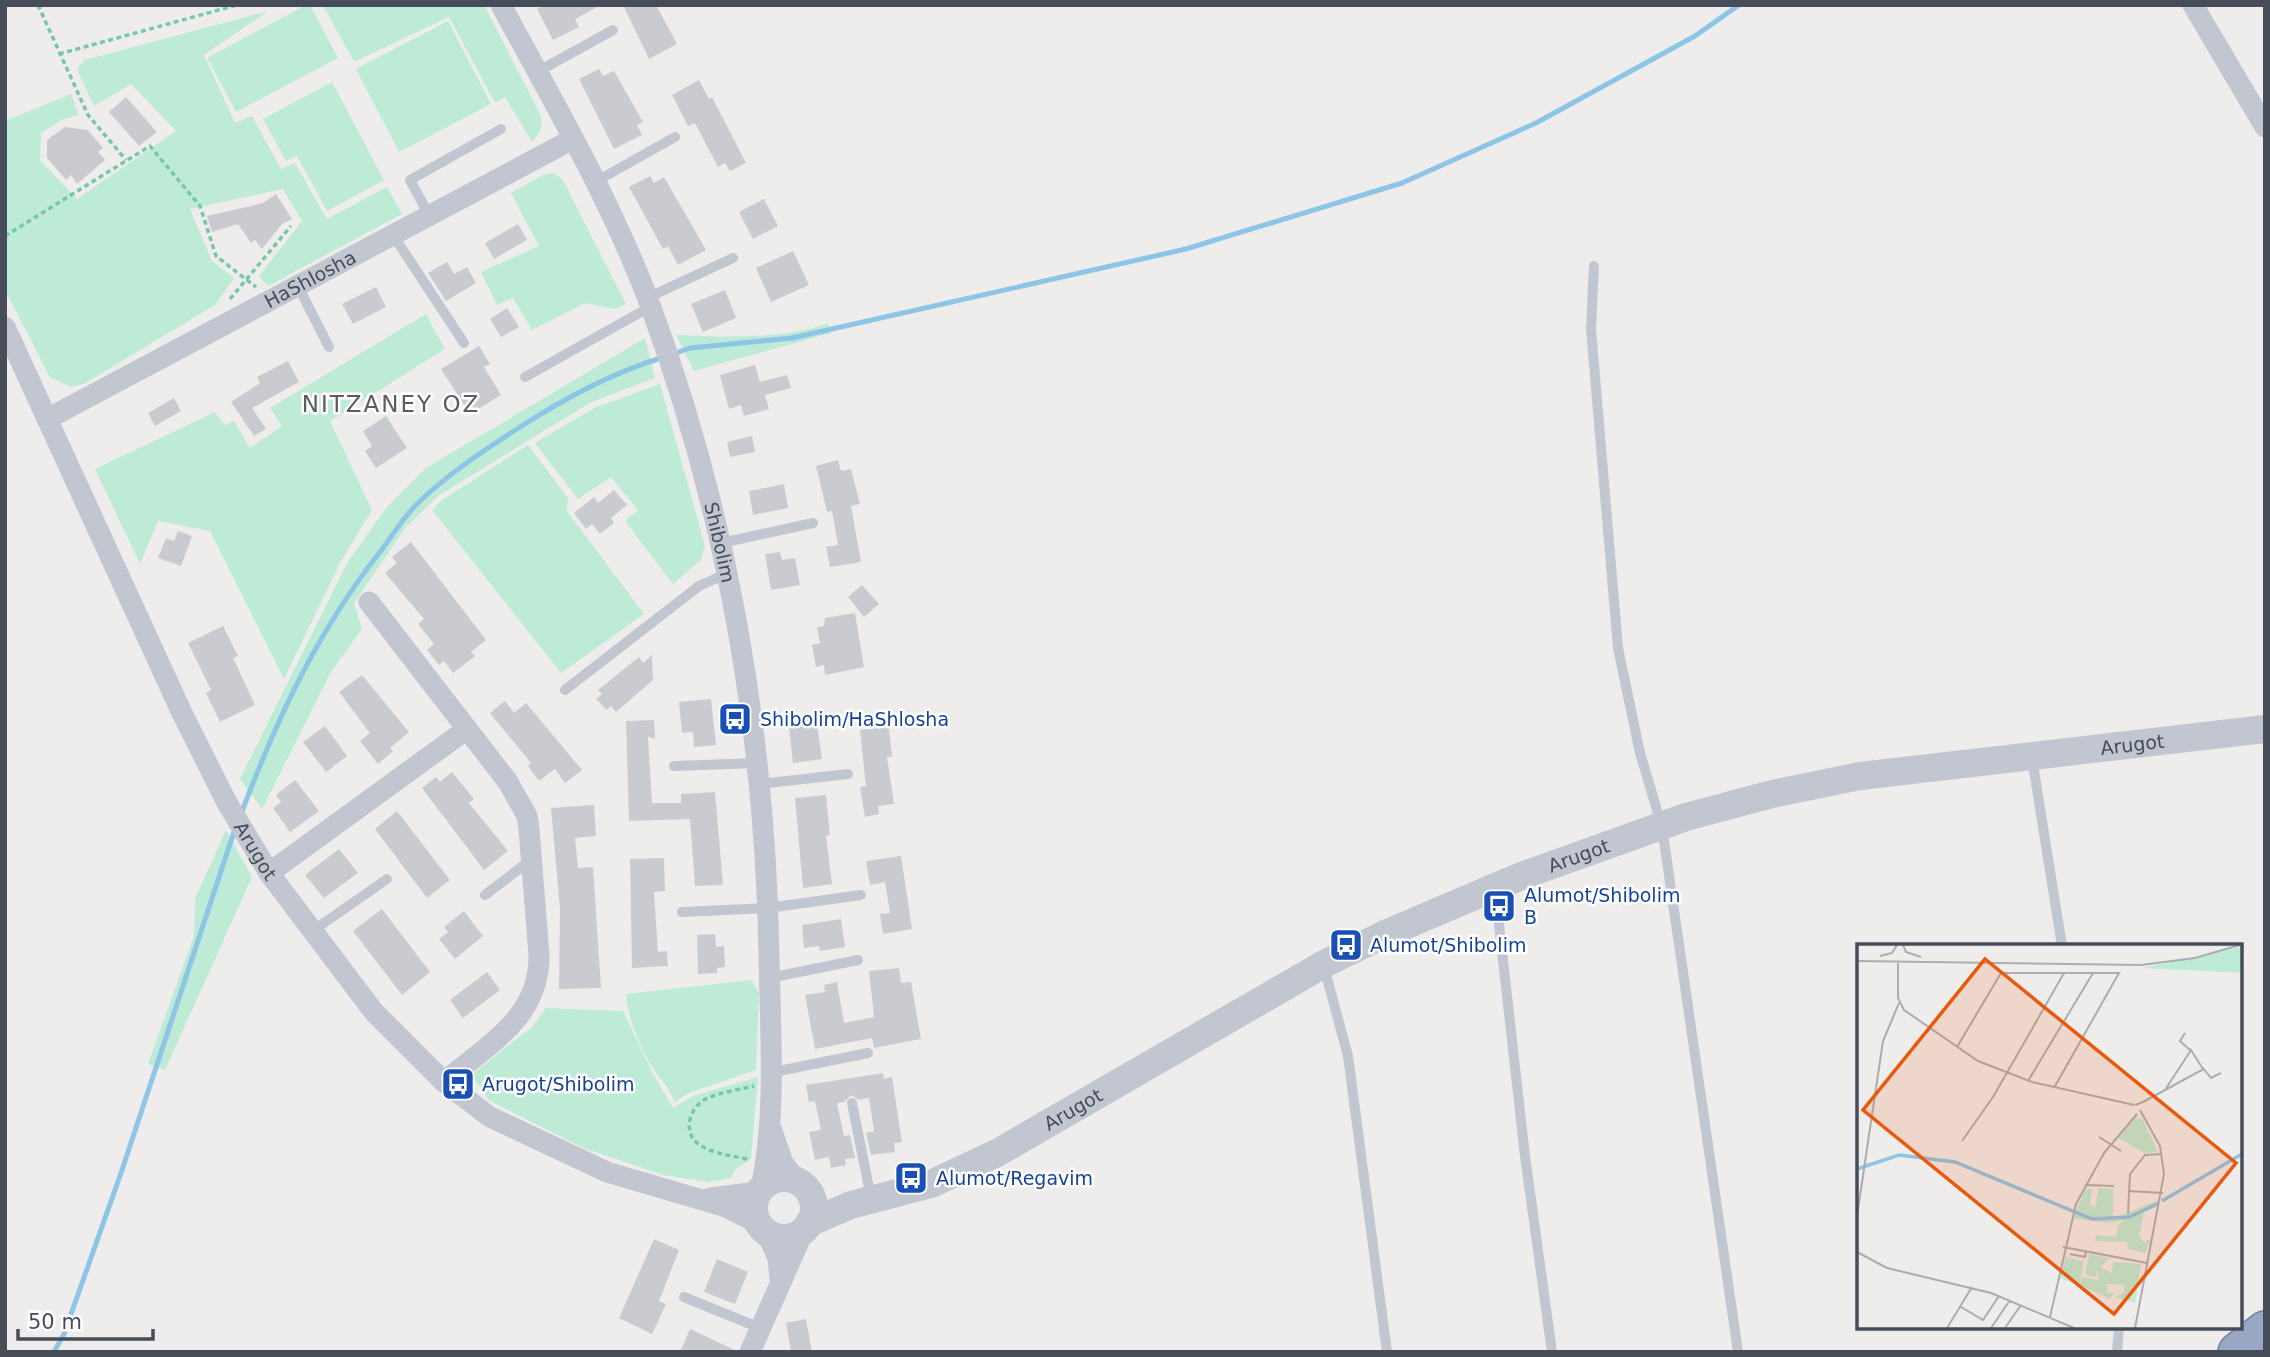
<svg xmlns="http://www.w3.org/2000/svg" width="2270" height="1357" font-family="'DejaVu Sans',sans-serif">
	<style>
		.green { fill: #bdebd6 }
		.lines { fill: none; stroke-linecap: round; stroke-linejoin: round }
		.stream { stroke: #8cc5e5; stroke-width: 5 }
		.building { fill: #cacbd1 }
		.trunk-casing { stroke: #7282a4; stroke-width: 40 }
		.path { stroke: #77c7ac; stroke-width: 3.5; stroke-dasharray: 5 3.5; stroke-linecap: butt }
		.service { stroke: #c1c6d1; stroke-width: 10 }
		.minor { stroke: #c1c6d1; stroke-width: 21 }
		.tertiary { stroke: #c1c6d1; stroke-width: 28 }
		.trunk { stroke: #9aa7c2; stroke-width: 37 }
		.labels { text-anchor: middle; stroke-width: 5; stroke-linejoin: round; paint-order: stroke }
		.street-label { font-size: 19px; fill: #464d59; stroke: #fff }
		.transit-label { font-size: 19px; fill: #164399; stroke: #fff; text-anchor: start }
		.quarter-label { font-size: 23px; letter-spacing: 2px; fill: #5a5c61; stroke: #fff }
		.inset-river { fill: none; stroke: #8cc5e5; stroke-width: 3.5 }
		.inset-road { fill: none; stroke: #abadb1; stroke-width: 2 }
		.view { fill: #e8590c; fill-opacity: 0.15; stroke: #e8590c; stroke-width: 3.5 }
		.inset-edge { fill: none; stroke: #464d59; stroke-width: 3.5 }
	</style>
	<rect width="100%" height="100%" fill="#efedec"/>
	<g class="green">
		<polygon points="306,5 310,5 338,58 236,112 207,58"/>
		<path d="M 323,5 L 484,5 L 539,112 C 545,125 540,132 532,142 L 505,97 L 495,103 L 449,17 L 354,62 Z"/>
		<polygon points="268,11 204,55 235,123 252,116 281,169 295,163 327,219 387,187 402,214 268,286 259,276 302,221 283,189 190,209 212,261 234,278 215,305 84,384 71,387 50,377 5,290 5,121 71,94 79,115 63,119 41,133 40,160 77,199 176,131 131,84 94,106 78,72 78,67 85,60"/>
		<polygon points="448,21 491,104 399,152 356,69"/>
		<polygon points="332,82 384,180 327,211 297,156 286,161 263,119"/>
		<polygon points="554,173 563,180 626,304 615,309 585,303 532,330 513,298 497,305 481,272 539,246 511,193 543,175"/>
		<polygon points="426,314 445,349 330,421 372,510 340,563 284,679 210,531 158,521 140,564 95,469 215,412 225,425 234,421 250,448 282,426 270,408"/>
		<path d="M 828,323 L 831,333 L 694,371 L 676,335 C 725,337 781,340 828,323 Z"/>
		<polygon points="645,338 655,378 591,402 438,496 406,527 354,603 362,629 331,672 262,809 240,779 347,563 387,507 426,468"/>
		<polygon points="660,384 705,546 701,560 673,584 625,521 638,510 611,477 578,499 535,443 594,408"/>
		<polygon points="528,445 568,498 567,511 644,614 561,673 432,510 442,500"/>
		<polygon points="226,830 252,877 165,1070 148,1064 194,936 195,899"/>
		<path d="M 751,980 L 759,993 L 756,1070 L 689,1093 L 674,1102 C 670,1088 664,1084 656,1073 C 641,1052 628,1019 626,994 Z"/>
		<polygon points="546,1008 623,1011 652,1072 673,1108 693,1096 758,1077 751,1159 736,1169 730,1178 721,1180 707,1182 664,1175 583,1148 490,1101 474,1079 475,1072 532,1027"/>
	</g>
	<g class="lines">
		<g class="stream">
			<polyline points="673,354 690,348 792,338 1186,249 1402,183 1536,123 1695,36 1739,5"/>
			<path d="M 241,814 C 278,716 318,630 383,548 C 394,533 405,515 419,502 C 448,474 483,451 517,429 C 563,399 611,373 664,357"/>
			<polyline points="54,1352 64,1334 121,1173 235,829"/>
		</g>
	</g>
	<g class="building">
		<polygon points="545,5 601,5 575,19 579,27 553,40 537,9"/>
		<polygon points="623,5 656,5 677,44 649,59"/>
		<polygon points="599,69 603,76 614,71 643,122 637,125 642,135 614,149 579,79"/>
		<polygon points="699,80 709,99 712,97 746,163 730,171 725,163 718,167 695,123 688,126 672,95"/>
		<polygon points="126,97 157,132 139,146 109,112"/>
		<polygon points="65,127 88,130 103,148 98,152 105,160 77,184 71,175 66,180 47,158 47,140"/>
		<polygon points="650,176 654,183 664,177 706,250 678,265 668,246 663,249 629,187"/>
		<polygon points="276,194 292,219 282,224 262,249 255,240 251,243 238,224 212,232 207,216 263,203"/>
		<polygon points="764,199 778,226 753,239 739,212"/>
		<polygon points="518,224 527,240 494,259 485,243"/>
		<polygon points="793,251 809,285 771,302 756,268"/>
		<polygon points="447,262 454,274 467,267 476,283 446,301 428,273"/>
		<polygon points="376,287 386,307 353,324 342,304"/>
		<polygon points="725,290 736,318 703,332 691,304"/>
		<polygon points="507,308 519,327 501,337 490,319"/>
		<polygon points="479,346 490,364 484,367 501,395 470,414 441,369"/>
		<polygon points="288,361 299,382 252,408 266,429 254,436 231,402 260,383 257,377"/>
		<polygon points="755,365 760,382 787,375 791,388 765,395 769,409 744,416 741,405 729,409 720,375"/>
		<polygon points="174,398 181,411 155,426 148,413"/>
		<polygon points="386,416 407,448 376,468 365,451 372,446 363,431"/>
		<polygon points="752,436 755,452 730,457 727,442"/>
		<polygon points="838,460 841,471 851,469 860,504 851,506 861,562 830,567 826,547 838,545 832,511 827,512 816,466"/>
		<polygon points="784,484 788,508 753,515 749,491"/>
		<polygon points="614,490 627,505 611,518 614,523 600,534 592,524 586,529 574,513 594,497 598,503"/>
		<polygon points="178,531 192,536 181,566 158,558 166,538 174,541"/>
		<polygon points="411,542 486,640 471,652 475,656 453,673 444,661 439,665 427,650 434,644 418,624 424,619 385,573 397,563 392,557"/>
		<polygon points="780,552 782,560 795,558 800,585 771,590 765,554"/>
		<polygon points="862,585 879,604 864,617 848,597"/>
		<polygon points="855,613 864,667 825,675 824,665 816,667 812,645 820,643 817,627 824,626 825,618"/>
		<polygon points="223,626 238,656 233,658 255,705 220,722 206,693 211,690 188,643"/>
		<polygon points="652,655 653,680 616,712 611,706 607,710 596,699 602,694 598,690 639,657 643,663"/>
		<polygon points="362,675 409,732 390,748 393,751 378,764 360,741 370,733 339,692"/>
		<polygon points="711,699 716,745 694,747 693,732 682,733 679,702"/>
		<polygon points="505,701 514,713 526,703 582,770 565,783 555,769 539,781 528,766 531,763 490,713"/>
		<polygon points="654,720 655,739 648,737 652,803 681,803 681,794 715,792 723,885 695,886 690,819 629,821 626,721"/>
		<polygon points="817,724 822,759 793,763 789,727"/>
		<polygon points="325,726 347,756 326,772 303,742"/>
		<polygon points="889,727 892,757 887,757 894,804 878,806 879,814 865,817 860,787 866,786 860,730"/>
		<polygon points="452,772 474,799 469,803 508,851 484,870 422,788 436,777 440,782"/>
		<polygon points="295,780 319,811 290,832 273,808 281,802 276,795"/>
		<polygon points="826,795 830,835 826,836 832,884 803,888 795,798"/>
		<polygon points="594,805 596,836 575,838 578,868 593,867 601,988 559,989 560,909 551,808"/>
		<polygon points="397,811 450,880 427,898 375,829"/>
		<polygon points="339,849 358,873 324,898 305,875"/>
		<polygon points="901,856 912,929 883,934 880,914 890,913 885,882 870,885 866,861"/>
		<polygon points="664,858 665,891 654,892 658,952 667,951 668,966 632,968 630,859"/>
		<polygon points="382,909 430,972 402,995 353,931"/>
		<polygon points="464,911 483,936 455,959 439,939 448,932 444,927"/>
		<polygon points="841,919 845,947 820,951 819,946 804,948 802,925"/>
		<polygon points="715,934 716,947 724,946 725,967 717,968 717,973 698,974 697,935"/>
		<polygon points="899,968 901,983 911,982 921,1039 874,1048 872,1038 815,1049 805,995 825,992 824,985 837,982 844,1023 874,1017 869,971"/>
		<polygon points="487,972 500,990 463,1018 450,1000"/>
		<polygon points="883,1073 884,1079 892,1077 902,1142 894,1143 895,1152 871,1155 866,1133 874,1131 869,1098 859,1100 851,1095 844,1102 837,1103 844,1136 850,1135 855,1158 845,1159 846,1165 831,1168 829,1157 815,1160 809,1132 821,1130 815,1101 809,1102 806,1085"/>
		<polygon points="654,1239 679,1250 659,1301 666,1304 652,1334 619,1318"/>
		<polygon points="717,1259 748,1272 735,1304 704,1292"/>
		<polygon points="806,1319 812,1352 791,1352 786,1323"/>
		<polygon points="690,1329 737,1351 737,1352 680,1352"/>
	</g>
	<g class="lines">
		<defs>
			<polyline id="trunk" points="2237,1352 2265,1330"/>
		</defs>
		<use href="#trunk" class="trunk-casing"/>
		<g class="path">
			<polyline points="38,5 88,115 126,160"/>
			<polyline points="59,54 237,5"/>
			<polyline points="5,236 150,146 200,206 216,256 256,287"/>
			<polyline points="230,299 291,226"/>
			<path d="M 747,1159 C 723,1154 680,1150 691,1116 C 694,1107 702,1100 710,1097 C 724,1092 740,1089 754,1086"/>
		</g>
		<g class="service">
			<polyline points="537,72 613,30"/>
			<polyline points="595,182 675,137"/>
			<polyline points="429,215 410,180 501,129"/>
			<polyline points="393,235 464,343"/>
			<polyline points="1594,266 1591,329 1618,648 1640,753 1662,827 1738,1352"/>
			<polyline points="298,286 329,347"/>
			<polyline points="647,298 733,258"/>
			<polyline points="525,377 650,307"/>
			<polyline points="721,543 813,523"/>
			<polyline points="565,690 699,586 728,573"/>
			<polyline points="2032,758 2062,946"/>
			<polyline points="674,766 758,763"/>
			<polyline points="760,784 848,774"/>
			<polyline points="1495,889 1525,1156 1552,1352"/>
			<polyline points="485,895 532,859"/>
			<polyline points="682,912 768,908 861,895"/>
			<polyline points="311,932 387,879"/>
			<polyline points="1324,967 1348,1056 1387,1352"/>
			<polyline points="769,978 858,960"/>
			<polyline points="769,1073 868,1053"/>
			<polyline points="852,1103 871,1198"/>
			<polyline points="684,1297 760,1328"/>
			<polyline points="2117,1352 2119,1327"/>
		</g>
		<g class="minor">
			<path id="s1" d="M 501,5 C 553,101 609,197 648,299 C 726,509 765,730 769,954 C 770,1031 777,1113 761,1189"/>
			<polyline points="2193,5 2265,127"/>
			<path id="s2" d="M 5,327 L 182,713 L 226,801 L 269,873 L 374,1012 L 444,1082 L 490,1117 L 607,1172 L 726,1207 L 758,1223"/>
			<path id="s3" d="M 47,419 L 573,139"/>
			<path d="M 369,602 L 508,782 L 527,816 L 529,829 L 539,955 C 540,1018 487,1045 444,1082"/>
			<polyline points="269,873 467,729"/>
			<polyline points="772,1131 783,1163 796,1180"/>
			<polyline points="710,1198 758,1192"/>
			<polyline points="766,1231 778,1258 780,1279"/>
			<polyline points="750,1352 805,1228"/>
		</g>
		<g class="tertiary">
			<circle cx="784" cy="1208" r="30"/>
			<path id="s4" d="M 809,1223 L 851,1205 L 931,1184 L 997,1153 L 1324,964 L 1383,935 L 1519,877 L 1686,817 L 1772,794 L 1860,776 L 2265,729"/>
		</g>
		<use href="#trunk" class="trunk"/>
	</g>
	<defs>
		<symbol id="bus-square" viewBox="-11 -11 22 22"><rect x="-9" y="-9" width="18" height="18" rx="4" fill="#1a4fb4" stroke="#fff"/><path d="M-5-6H5V4H4V6H2V4H-2V6H-4V4H-5ZM-3.5-4V0h7V-4ZM-3.5 1.2v1.5H-2V1.2ZM2 1.2v1.5H3.5V1.2Z" fill="#fff"/></symbol>
	</defs>
	<g fill-rule="evenodd">
		<use href="#bus-square" x="716" y="700" width="38" height="38"/>
		<use href="#bus-square" x="1480" y="887" width="38" height="38"/>
		<use href="#bus-square" x="1327" y="926" width="38" height="38"/>
		<use href="#bus-square" x="439" y="1065" width="38" height="38"/>
		<use href="#bus-square" x="892" y="1159" width="38" height="38"/>
	</g>
	<g class="labels">
		<g class="street-label">
			<text dy="7" stroke="none"><textPath href="#s3" startOffset="298">HaShlosha</textPath></text>
			<text dy="7" stroke="none"><textPath href="#s1" startOffset="583">Shibolim</textPath></text>
			<text dy="7" stroke="none"><textPath href="#s4" startOffset="1423">Arugot</textPath></text>
			<text dy="7" stroke="none"><textPath href="#s2" startOffset="581">Arugot</textPath></text>
			<text dy="7" stroke="none"><textPath href="#s4" startOffset="856">Arugot</textPath></text>
			<text dy="7" stroke="none"><textPath href="#s4" startOffset="289">Arugot</textPath></text>
		</g>
		<g class="transit-label">
			<text x="760" y="726">Shibolim/HaShlosha</text>
			<text x="1524" y="902">Alumot/Shibolim<tspan x="1524" dy="22">B</tspan></text>
			<text x="1370" y="952">Alumot/Shibolim</text>
			<text x="482" y="1091">Arugot/Shibolim</text>
			<text x="936" y="1185">Alumot/Regavim</text>
		</g>
		<g class="quarter-label">
			<text x="391" y="412">NITZANEY OZ</text>
		</g>
	</g>
	<g transform="translate(1857 944)">
		<rect width="385" height="385" fill="#efedec"/>
		<path d="M 385,3 L 385,29 L 285,24 ZM 278,174 L 285,175 L 301,208 L 287,209 L 262,194 ZM 235,244 L 233,262 L 238,262 L 238,269 L 241,244 L 256,245 L 256,275 L 301,256 L 301,262 L 287,268 L 282,292 L 287,298 L 293,295 L 289,309 L 271,305 L 270,298 L 238,297 L 239,291 L 259,293 L 262,280 L 268,276 L 252,279 L 216,274 L 228,246 ZM 211,306 L 210,314 L 227,317 L 222,342 L 203,334 ZM 232,310 L 253,314 L 243,323 L 255,329 L 256,318 L 284,320 L 278,359 L 258,353 L 267,348 L 267,341 L 250,340 L 250,348 L 257,349 L 253,355 L 223,341 L 225,333 L 242,336 L 241,326 L 239,333 L 228,331 Z" fill="#bdebd6"/>
		<path class="inset-river" d="M 0,225 L 42,211 L 98,218 L 235,275 L 272,273 L 300,260M 305,257 L 385,210"/>
		<path class="inset-road" d="M 46,1 L 49,8 L 64,13M 23,12 L 35,9 L 40,1M 0,17 L 284,21 L 338,14 L 383,1M 41,18 L 41,54 L 47,66 L 121,117 L 175,138 L 277,161M 328,89 L 323,97 L 333,106M 100,103 L 144,29 L 262,29 L 197,144M 346,124 L 354,134 L 364,129M 171,137 L 236,29M 278,161 L 286,158 L 308,146 L 345,126 L 346,125 L 334,106 L 308,146M 242,193 L 264,207M 105,197 L 136,153 L 207,29M 228,241 L 257,242M 271,247 L 306,249M 271,270 L 273,230 L 288,211 L 305,210M 0,272 L 26,97 L 42,59M 206,303 L 290,319M 0,308 L 30,324 L 134,349 L 217,384M 213,310 L 228,313 L 229,307M 104,363 L 126,376 L 142,352M 193,373 L 219,260 L 247,209 L 280,170M 90,384 L 115,343M 134,384 L 153,356M 148,384 L 164,361M 278,384 L 307,230 L 303,202 L 283,166"/>
		<path class="view" d="M 128,15 L 379,219 L 257,370 L 6,166 Z"/>
		<rect width="385" height="385" class="inset-edge"/>
	</g>
	<rect width="2270" height="1357" fill="none" stroke="#464d59" stroke-width="14"/>
	<path d="M18 1329v10h135v-10" fill="none" stroke="#464d59" stroke-width="3.5"/>
	<text x="28" y="1329" font-size="21" fill="#464d59" stroke="#ffffff" stroke-width="5" paint-order="stroke">50 m</text>
</svg>
